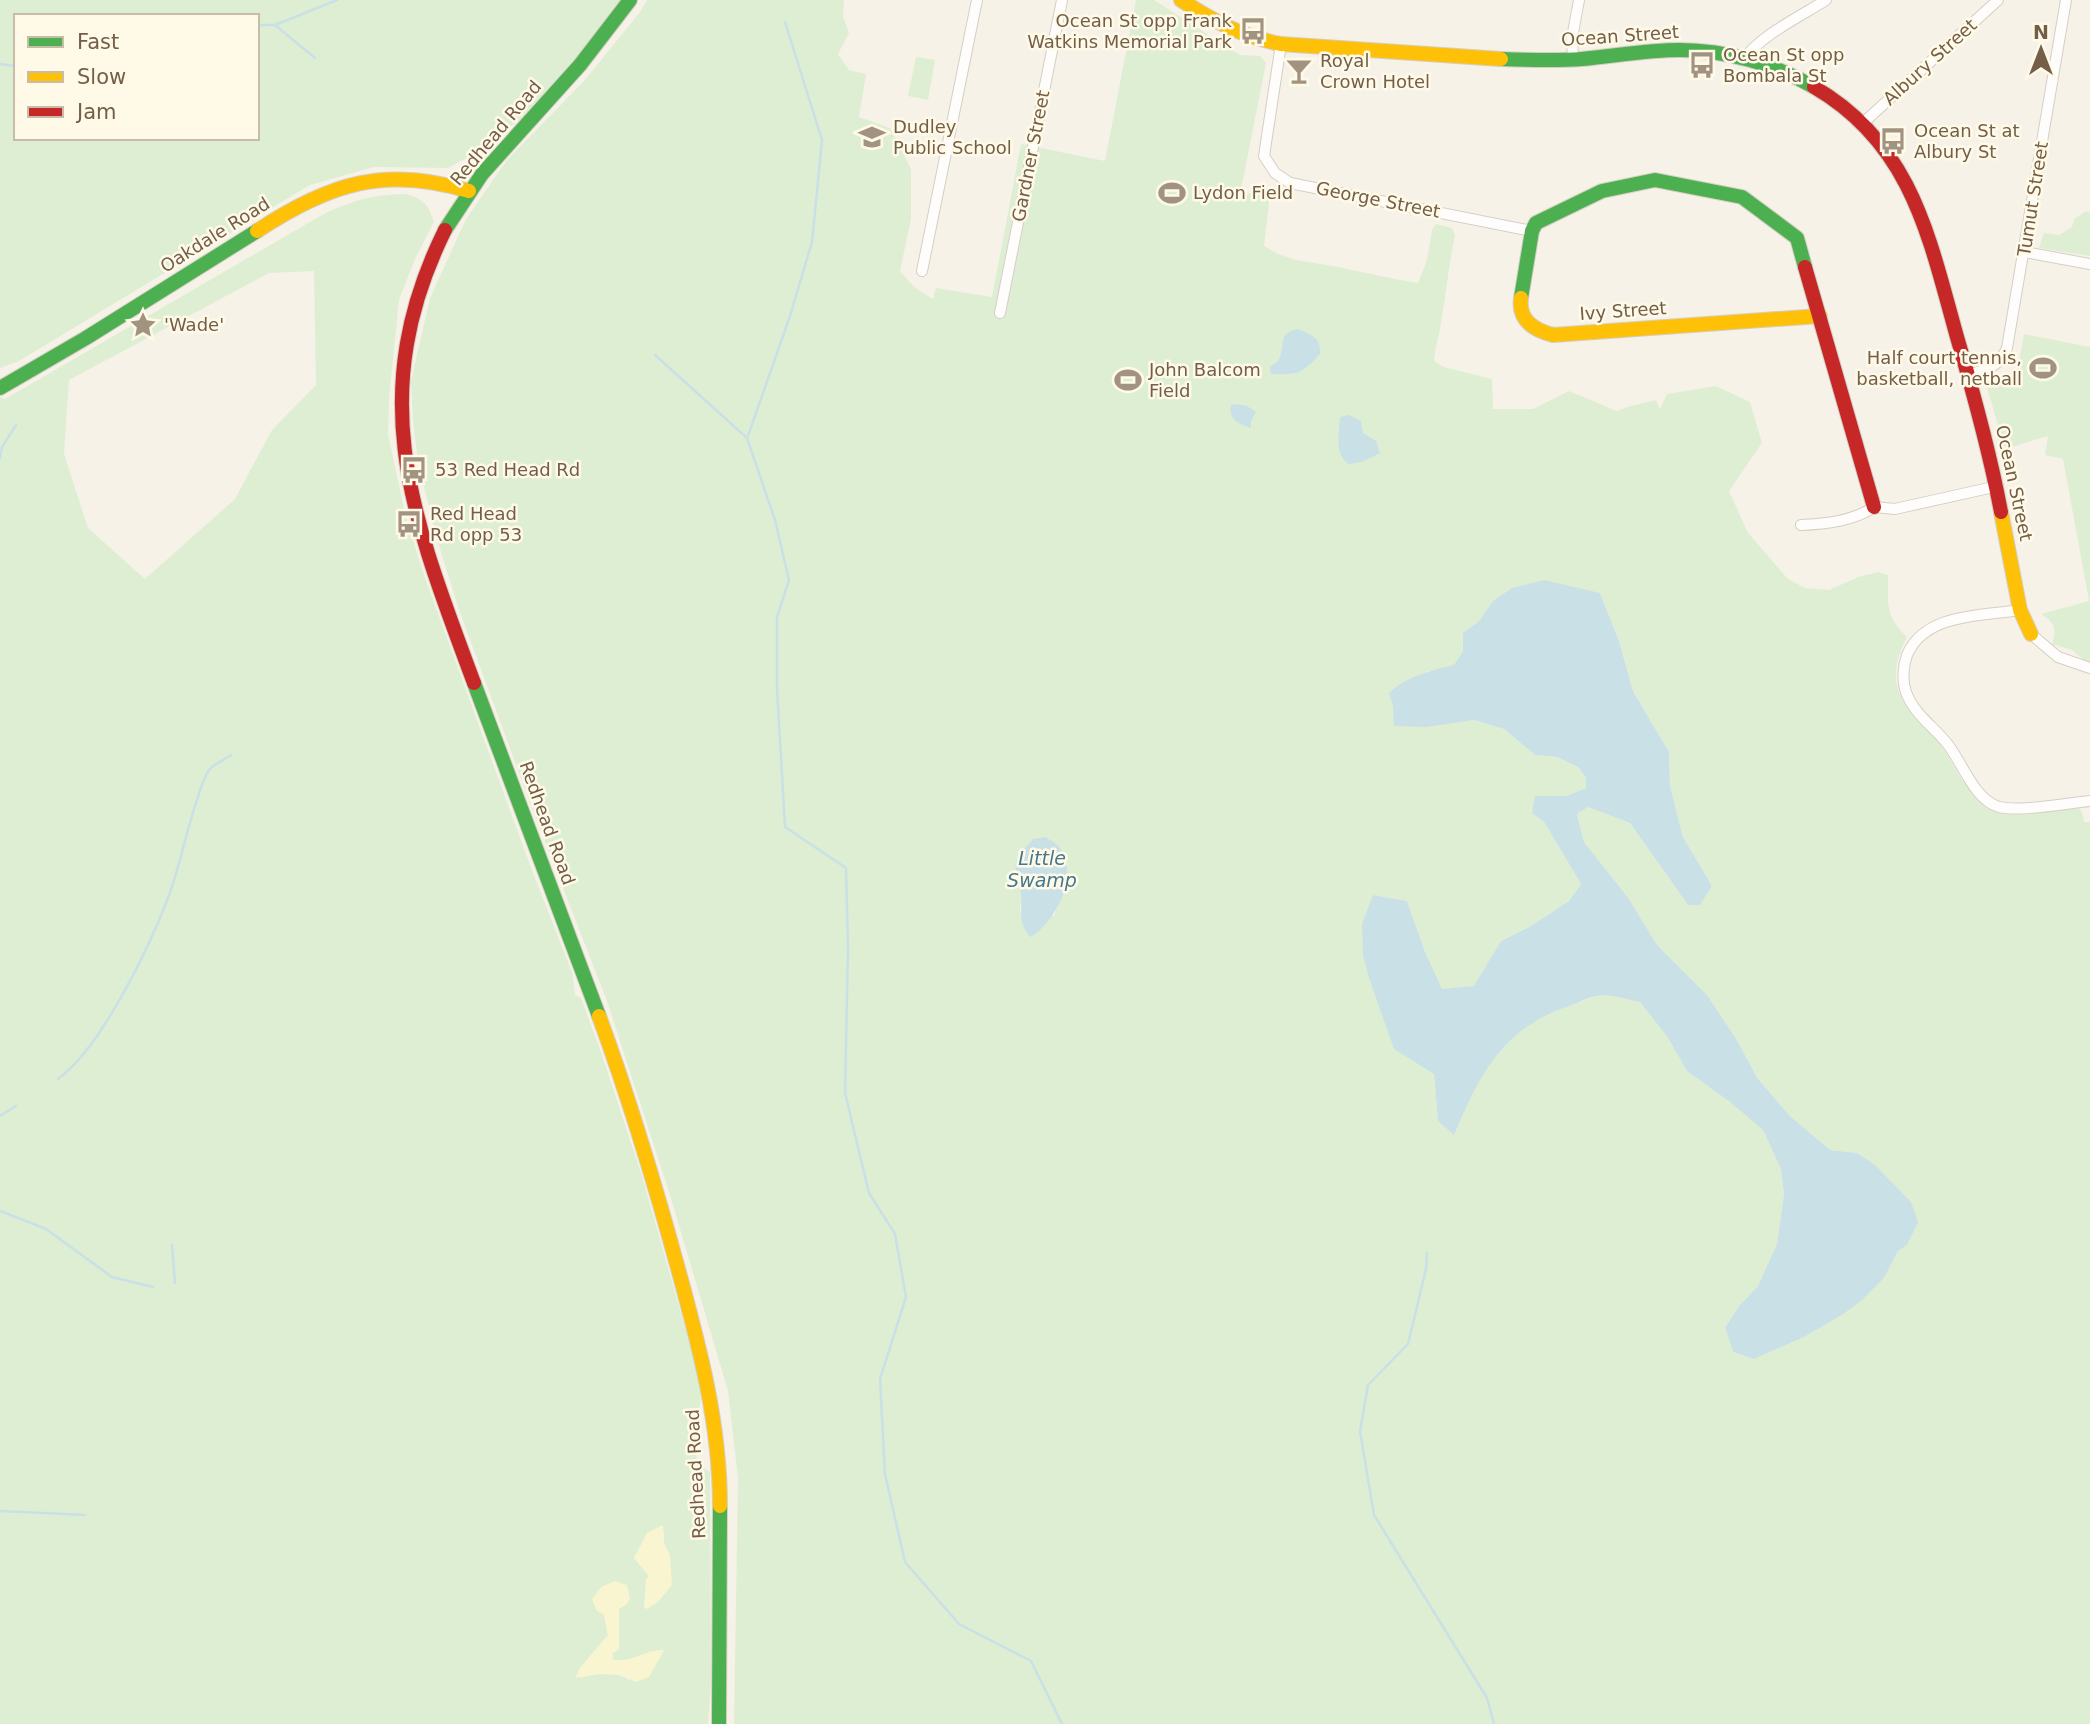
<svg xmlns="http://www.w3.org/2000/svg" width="2090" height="1724" font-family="'DejaVu Sans',sans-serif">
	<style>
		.green { fill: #deeed3; fill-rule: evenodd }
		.sand { fill: #f9f5d0 }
		.water { fill: #cae0e7 }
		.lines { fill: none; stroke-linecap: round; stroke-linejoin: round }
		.stream { stroke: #cae0e7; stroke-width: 2.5 }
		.street-casing { stroke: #d4cfc6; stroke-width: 12 }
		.fast-casing { stroke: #d4cec3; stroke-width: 16 }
		.slow-casing { stroke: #d4cec3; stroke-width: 16 }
		.jam-casing { stroke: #d4cec3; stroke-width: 16 }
		.street { stroke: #fefdfc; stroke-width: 10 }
		.fast { stroke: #4caf50; stroke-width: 14 }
		.slow { stroke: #ffc107; stroke-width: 14 }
		.jam { stroke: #c62828; stroke-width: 14 }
		.labels { text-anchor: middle; stroke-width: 5; stroke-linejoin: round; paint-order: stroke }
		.poi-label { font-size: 18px; fill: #745e48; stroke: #fffae8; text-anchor: start }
		.street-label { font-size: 18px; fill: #745e48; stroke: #fffae8 }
		.water-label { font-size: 19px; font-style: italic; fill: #45788f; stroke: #fffae8 }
	</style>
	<rect width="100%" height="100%" fill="#f6f2e8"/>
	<g class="green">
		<path d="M 0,0 L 624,0 L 615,16 L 519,120 L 470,156 L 448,168 L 374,167 L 310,185 L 19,361 L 0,368 ZM 16,16 L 257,16 L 257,138 L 16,138 Z"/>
		<path d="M 647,0 L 844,0 L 843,16 L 849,33 L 838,54 L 849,70 L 866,74 L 859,117 L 890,128 L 911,169 L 911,219 L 900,271 L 914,287 L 933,299 L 936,288 L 992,297 L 1021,144 L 1105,161 L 1136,0 L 1154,0 L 1240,55 L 1260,56 L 1266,63 L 1239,200 L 1263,185 L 1269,204 L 1264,246 C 1293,264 1312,261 1343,268 C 1368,273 1392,279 1418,283 L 1427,260 L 1432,230 L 1436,224 L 1452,228 L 1455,235 C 1449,264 1446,293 1441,323 C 1439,336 1435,347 1434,361 L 1444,367 L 1492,379 L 1493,409 L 1533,409 L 1569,391 L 1617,411 L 1627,407 L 1656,400 L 1660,409 L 1667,394 L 1716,386 L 1750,402 L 1762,443 L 1729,491 L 1748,533 L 1788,579 L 1805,588 L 1829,590 L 1858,577 L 1878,572 L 1888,575 C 1888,604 1885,616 1907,637 C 1876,698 1916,709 1946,753 C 1955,766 1964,789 1978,796 C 1990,802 2023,812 2035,812 C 2050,812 2064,810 2079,808 L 2082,812 L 2084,822 L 2090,822 L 2090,1724 L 734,1724 L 738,1478 L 728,1391 L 670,1195 L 607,1001 L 532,808 L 459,610 L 437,539 L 418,462 L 413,422 L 411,381 L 430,298 L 466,219 L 507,160 L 584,81 L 640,12 ZM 1600,593 L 1619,641 L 1633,691 L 1669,752 L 1670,786 L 1683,837 L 1712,886 L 1688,905 L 1630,823 L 1588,807 L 1577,814 L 1584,842 L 1629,899 L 1657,945 L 1707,995 L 1735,1037 L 1758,1079 L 1790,1116 L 1830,1150 L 1857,1153 L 1907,1244 L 1898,1251 L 1884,1278 L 1842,1315 L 1804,1337 L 1754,1359 L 1733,1352 L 1725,1326 L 1740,1305 L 1758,1286 L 1777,1244 L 1784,1194 L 1781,1168 L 1763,1130 L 1730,1102 L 1687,1071 L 1668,1038 L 1640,1002 C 1627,1000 1610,994 1598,996 C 1589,998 1580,1002 1572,1005 C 1504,1027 1481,1072 1454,1134 L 1438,1121 L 1434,1074 L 1379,1002 L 1369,978 L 1374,895 L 1407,901 L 1425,952 L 1442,990 L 1475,986 L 1501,941 L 1531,926 L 1569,901 L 1581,884 L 1544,822 L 1536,796 L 1566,796 L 1586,788 L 1586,778 L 1578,767 L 1557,757 L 1535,755 L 1504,729 L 1474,720 L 1428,727 L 1426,672 L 1454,666 L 1463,651 L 1463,633 L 1479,621 L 1493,601 ZM 1033,840 L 1068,864 L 1065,886 L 1054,916 L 1020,911 L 1021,896 L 1017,858 Z"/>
		<polygon points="916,57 935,60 928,100 908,96"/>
		<path d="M 405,194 C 424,199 428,204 434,222 L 415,259 L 399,300 L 389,398 L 388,434 L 406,518 L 424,575 L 530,865 L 573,975 L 575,995 L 581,998 L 601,1052 L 642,1176 L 695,1362 L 701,1399 L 693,1444 L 699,1466 L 710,1472 L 711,1683 L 708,1724 L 0,1724 L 0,397 L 5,399 L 322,215 C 353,200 370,195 405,194 ZM 314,271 L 316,385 L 272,430 L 235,499 L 145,579 L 88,528 L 64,454 L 69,380 L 269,273 ZM 664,1532 L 664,1543 L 670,1556 L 644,1607 L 649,1576 L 634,1558 L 639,1549 ZM 626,1604 L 619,1609 L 619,1648 L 612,1654 L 613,1660 L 624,1661 L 653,1651 L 629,1680 C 615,1670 595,1674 580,1678 L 580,1668 L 608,1635 L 604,1614 Z"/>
		<polygon points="2086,211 2090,213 2090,256 2039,248 2044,233 2059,235 2072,227 2074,219"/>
		<path d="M 2024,334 L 2090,347 L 2090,665 L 2072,650 L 2052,644 C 2057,630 2055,622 2041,614 L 2089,601 L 2063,459 L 2045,455 L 2048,436 L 2005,449 L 1986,384 L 2017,374 Z"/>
	</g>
	<g class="sand">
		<polygon points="663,1525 664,1543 670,1556 672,1585 658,1602 647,1609 644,1607 646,1579 649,1576 634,1558 647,1533"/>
		<path d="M 615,1581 L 627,1585 L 630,1598 L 627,1604 L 619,1609 L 619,1649 L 612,1654 L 613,1660 C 632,1663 646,1649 664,1650 L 649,1677 L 636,1682 L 622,1675 L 595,1674 L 575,1678 L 580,1668 L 608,1635 L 604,1615 L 597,1611 L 592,1599 L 601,1587 Z"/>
	</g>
	<g class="water">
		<path d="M 1297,329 C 1312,335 1321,337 1320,354 C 1302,374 1297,375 1271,374 L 1270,367 C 1273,364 1277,363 1279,359 C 1286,345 1276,335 1297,329 Z"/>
		<path d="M 1237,404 L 1247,406 L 1256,412 L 1251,421 L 1251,428 C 1239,424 1228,420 1231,405 Z"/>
		<path d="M 1349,415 L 1361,421 L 1363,433 L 1376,441 L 1380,453 L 1362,462 L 1349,464 C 1334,454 1339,433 1340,417 Z"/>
		<path d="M 1544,580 L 1600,593 L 1619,641 L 1633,691 L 1669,752 L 1670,786 L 1683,837 L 1712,886 L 1700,905 L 1688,905 L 1630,823 L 1588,807 L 1577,814 L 1584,842 L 1629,899 L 1657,945 L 1707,995 L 1735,1037 L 1758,1079 L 1790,1116 L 1830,1150 L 1857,1153 L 1875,1165 L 1911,1202 L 1918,1222 L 1907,1245 L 1898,1251 L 1884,1278 L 1861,1301 L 1842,1315 L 1804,1337 L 1754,1359 L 1733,1352 L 1725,1327 L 1740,1305 L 1758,1286 L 1777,1244 L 1784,1194 L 1781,1169 L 1763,1130 L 1730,1102 L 1687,1071 L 1668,1038 L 1640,1002 C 1628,1000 1610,994 1598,996 C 1589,997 1580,1002 1572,1005 C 1504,1027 1481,1072 1454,1135 L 1438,1121 L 1434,1074 L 1394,1049 L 1369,978 L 1363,955 L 1362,924 L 1373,895 L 1407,901 L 1425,952 L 1442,989 L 1474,986 L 1501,941 L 1531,926 L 1569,901 L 1581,884 L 1544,822 L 1532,813 L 1535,796 L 1566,796 L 1586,788 L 1586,778 L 1578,767 L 1557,757 L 1535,755 L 1504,729 L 1474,720 L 1428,727 L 1394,726 L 1393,706 L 1389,693 C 1407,676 1430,671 1454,665 L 1463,651 L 1463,633 L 1479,621 L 1493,601 L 1512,588 Z"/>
		<path d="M 1045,837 C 1050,840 1056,843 1059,847 C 1081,874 1056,921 1031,937 C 1018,925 1022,911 1021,895 C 1020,884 1014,873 1016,862 C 1019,854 1027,846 1033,839 Z"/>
	</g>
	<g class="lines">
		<g class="stream">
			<polyline points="257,25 275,25 337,0"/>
			<polyline points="275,25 315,58"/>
			<polyline points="0,64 16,66"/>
			<polyline points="655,355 747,438 775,520 789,580 777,617 777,689 785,827 846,868 848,948 845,1093 869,1193 895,1234 906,1297 880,1379 885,1474 905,1562 959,1624 1031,1661 1062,1724"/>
			<polyline points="748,436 790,316 812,242 822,140 785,22"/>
			<polyline points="0,458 2,447 16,425"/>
			<path d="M 58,1079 C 101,1048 149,948 168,898 C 180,866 186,832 197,800 C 200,790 203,779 209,770 C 214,764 224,760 231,755"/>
			<polyline points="0,1116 16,1106"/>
			<polyline points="0,1211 46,1229 112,1277 153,1287"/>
			<polyline points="172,1245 175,1283"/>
			<polyline points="1427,1253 1426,1269 1408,1344 1368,1385 1360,1431 1374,1515 1487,1698 1494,1724"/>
			<polyline points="0,1511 85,1515"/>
		</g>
		<defs>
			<g id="street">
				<polyline points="1281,44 1264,156 1275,173 1290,183 1532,231"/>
				<polyline points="1573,59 1572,38 1579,0"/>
				<path d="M 1744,59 C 1761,35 1801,16 1826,0"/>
				<polyline points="1863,123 1998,0"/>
				<polyline points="2025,252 2090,264"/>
				<polyline points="922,271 977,0"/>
				<polyline points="1000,313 1062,0"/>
				<path d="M 1968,375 C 1988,369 1998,368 2007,348 L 2066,0"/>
				<path d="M 1801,525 C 1826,524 1853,521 1874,507 L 1895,509 L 1998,486"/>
				<path d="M 2020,610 C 1981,616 1925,613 1907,655 C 1903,666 1902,681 1906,692 C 1914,715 1936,728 1949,746 C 1963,765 1975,800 1999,807 C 2021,812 2067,803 2090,801"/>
				<polyline points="2031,634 2058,657 2090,668"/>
			</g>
			<g id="fast">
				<path d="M 1501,59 C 1528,60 1555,61 1582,59 C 1615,56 1647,50 1680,50 C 1726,50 1774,64 1814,87"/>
				<polyline points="445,230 482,174 580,65 630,0"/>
				<polyline points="1521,298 1532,231 1536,223 1602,191 1655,180 1742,197 1797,238 1805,267"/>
				<polyline points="0,388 86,338 257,231"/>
				<polyline points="474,683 599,1016"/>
				<polyline points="719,1724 720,1506"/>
			</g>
			<g id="slow">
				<path d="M 1181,0 C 1213,21 1243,37 1281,44 L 1501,59"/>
				<path d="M 257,231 C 328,184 385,165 469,191"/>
				<path d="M 1521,298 C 1518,320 1534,330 1553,335 L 1820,316"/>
				<polyline points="2001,512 2020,610 2031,634"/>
				<path d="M 599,1016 C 629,1098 654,1181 677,1265 C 699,1345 720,1423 720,1506"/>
			</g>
			<g id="jam">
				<path d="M 1814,87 C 1912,144 1929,237 1957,337 C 1974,395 1990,453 2001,512"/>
				<path d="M 445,230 C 362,398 414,521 474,683"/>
				<polyline points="1805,267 1874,507"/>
			</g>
		</defs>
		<use href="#street" class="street-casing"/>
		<use href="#fast" class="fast-casing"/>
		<use href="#slow" class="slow-casing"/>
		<use href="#jam" class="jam-casing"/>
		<use href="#street" class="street"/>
		<use href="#fast" class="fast"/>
		<use href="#slow" class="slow"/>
		<use href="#jam" class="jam"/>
	</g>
	<defs>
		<symbol id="bus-bare" viewBox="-9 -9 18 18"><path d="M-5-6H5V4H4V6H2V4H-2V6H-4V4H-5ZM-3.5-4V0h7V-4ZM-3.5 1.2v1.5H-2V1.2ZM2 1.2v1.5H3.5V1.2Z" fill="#a29280" stroke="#fffae8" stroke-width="2.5" paint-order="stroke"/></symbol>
		<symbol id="bar-bare" viewBox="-9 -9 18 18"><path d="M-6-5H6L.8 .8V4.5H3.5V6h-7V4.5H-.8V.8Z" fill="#a29280" stroke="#fffae8" stroke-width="2.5" paint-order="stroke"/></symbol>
		<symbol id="school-bare" viewBox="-9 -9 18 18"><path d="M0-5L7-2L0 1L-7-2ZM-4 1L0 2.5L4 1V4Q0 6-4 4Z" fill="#a29280" stroke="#fffae8" stroke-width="2.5" paint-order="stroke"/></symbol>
		<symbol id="stadium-bare" viewBox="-9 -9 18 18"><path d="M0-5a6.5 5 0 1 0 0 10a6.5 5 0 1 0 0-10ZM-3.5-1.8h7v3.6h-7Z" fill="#a29280" stroke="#fffae8" stroke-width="2.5" paint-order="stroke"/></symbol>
		<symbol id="sight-bare" viewBox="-9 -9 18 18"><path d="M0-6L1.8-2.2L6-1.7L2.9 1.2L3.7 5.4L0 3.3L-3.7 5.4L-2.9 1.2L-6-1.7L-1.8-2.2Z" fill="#a29280" stroke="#fffae8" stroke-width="2.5" paint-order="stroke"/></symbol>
	</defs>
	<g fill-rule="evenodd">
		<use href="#bus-bare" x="1234" y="12" width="38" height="38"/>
		<use href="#bus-bare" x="1683" y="46" width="38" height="38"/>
		<use href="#bar-bare" x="1280" y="52" width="38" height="38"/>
		<use href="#school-bare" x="853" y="118" width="38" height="38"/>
		<use href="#bus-bare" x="1874" y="122" width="38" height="38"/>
		<use href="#stadium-bare" x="1153" y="174" width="38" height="38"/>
		<use href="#sight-bare" x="124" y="306" width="38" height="38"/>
		<use href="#stadium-bare" x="2024" y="349" width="38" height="38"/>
		<use href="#stadium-bare" x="1109" y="361" width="38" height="38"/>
		<use href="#bus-bare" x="395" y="451" width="38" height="38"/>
		<use href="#bus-bare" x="390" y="505" width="38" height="38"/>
	</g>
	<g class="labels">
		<g class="poi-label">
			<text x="1232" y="27" text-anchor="end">Ocean St opp Frank<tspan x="1232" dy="21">Watkins Memorial Park</tspan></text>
			<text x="1723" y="61">Ocean St opp<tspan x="1723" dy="21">Bombala St</tspan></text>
			<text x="1320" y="67">Royal<tspan x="1320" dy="21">Crown Hotel</tspan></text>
			<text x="893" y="133">Dudley<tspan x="893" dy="21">Public School</tspan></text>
			<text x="1914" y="137">Ocean St at<tspan x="1914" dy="21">Albury St</tspan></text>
			<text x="1193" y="199">Lydon Field</text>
			<text x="164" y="331">'Wade'</text>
			<text x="2022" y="364" text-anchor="end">Half court tennis,<tspan x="2022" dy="21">basketball, netball</tspan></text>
			<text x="1149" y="376">John Balcom<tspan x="1149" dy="21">Field</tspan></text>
			<text x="435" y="476">53 Red Head Rd</text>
			<text x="430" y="520">Red Head<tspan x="430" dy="21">Rd opp 53</tspan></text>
		</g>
		<g class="street-label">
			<text transform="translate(1620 36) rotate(-4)" y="6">Ocean Street</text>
			<text transform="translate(1930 62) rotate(-42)" y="6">Albury Street</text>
			<text transform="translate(496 133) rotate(-50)" y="6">Redhead Road</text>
			<text transform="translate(1031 156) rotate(-79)" y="6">Gardner Street</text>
			<text transform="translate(2033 199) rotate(-81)" y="6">Tumut Street</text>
			<text transform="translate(1378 200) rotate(11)" y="6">George Street</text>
			<text transform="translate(215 235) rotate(-32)" y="6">Oakdale Road</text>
			<text transform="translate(1623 311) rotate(-4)" y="6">Ivy Street</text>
			<text transform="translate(2014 483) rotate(78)" y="6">Ocean Street</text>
			<text transform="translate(547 823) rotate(70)" y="6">Redhead Road</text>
			<text transform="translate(696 1474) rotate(-93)" y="6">Redhead Road</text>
		</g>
		<g class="water-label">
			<text x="1042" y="865">Little<tspan x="1042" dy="22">Swamp</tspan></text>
		</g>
	</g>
	<rect x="14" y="14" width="245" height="126" fill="#fffae8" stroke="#c7bca8" stroke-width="2"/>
	<rect x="28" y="37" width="35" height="10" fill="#4caf50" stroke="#c7bca8" stroke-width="2"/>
	<text x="77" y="49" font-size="21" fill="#745e48">Fast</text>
	<rect x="28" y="72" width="35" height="10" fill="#ffc107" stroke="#c7bca8" stroke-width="2"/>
	<text x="77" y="84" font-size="21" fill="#745e48">Slow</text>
	<rect x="28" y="107" width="35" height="10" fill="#c62828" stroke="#c7bca8" stroke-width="2"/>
	<text x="77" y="119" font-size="21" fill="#745e48">Jam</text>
	<g transform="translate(2041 49)" stroke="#fffae8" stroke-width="5" paint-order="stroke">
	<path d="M0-5L12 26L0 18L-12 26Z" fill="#745e48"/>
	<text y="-10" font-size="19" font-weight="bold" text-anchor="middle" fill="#745e48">N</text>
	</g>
</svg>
